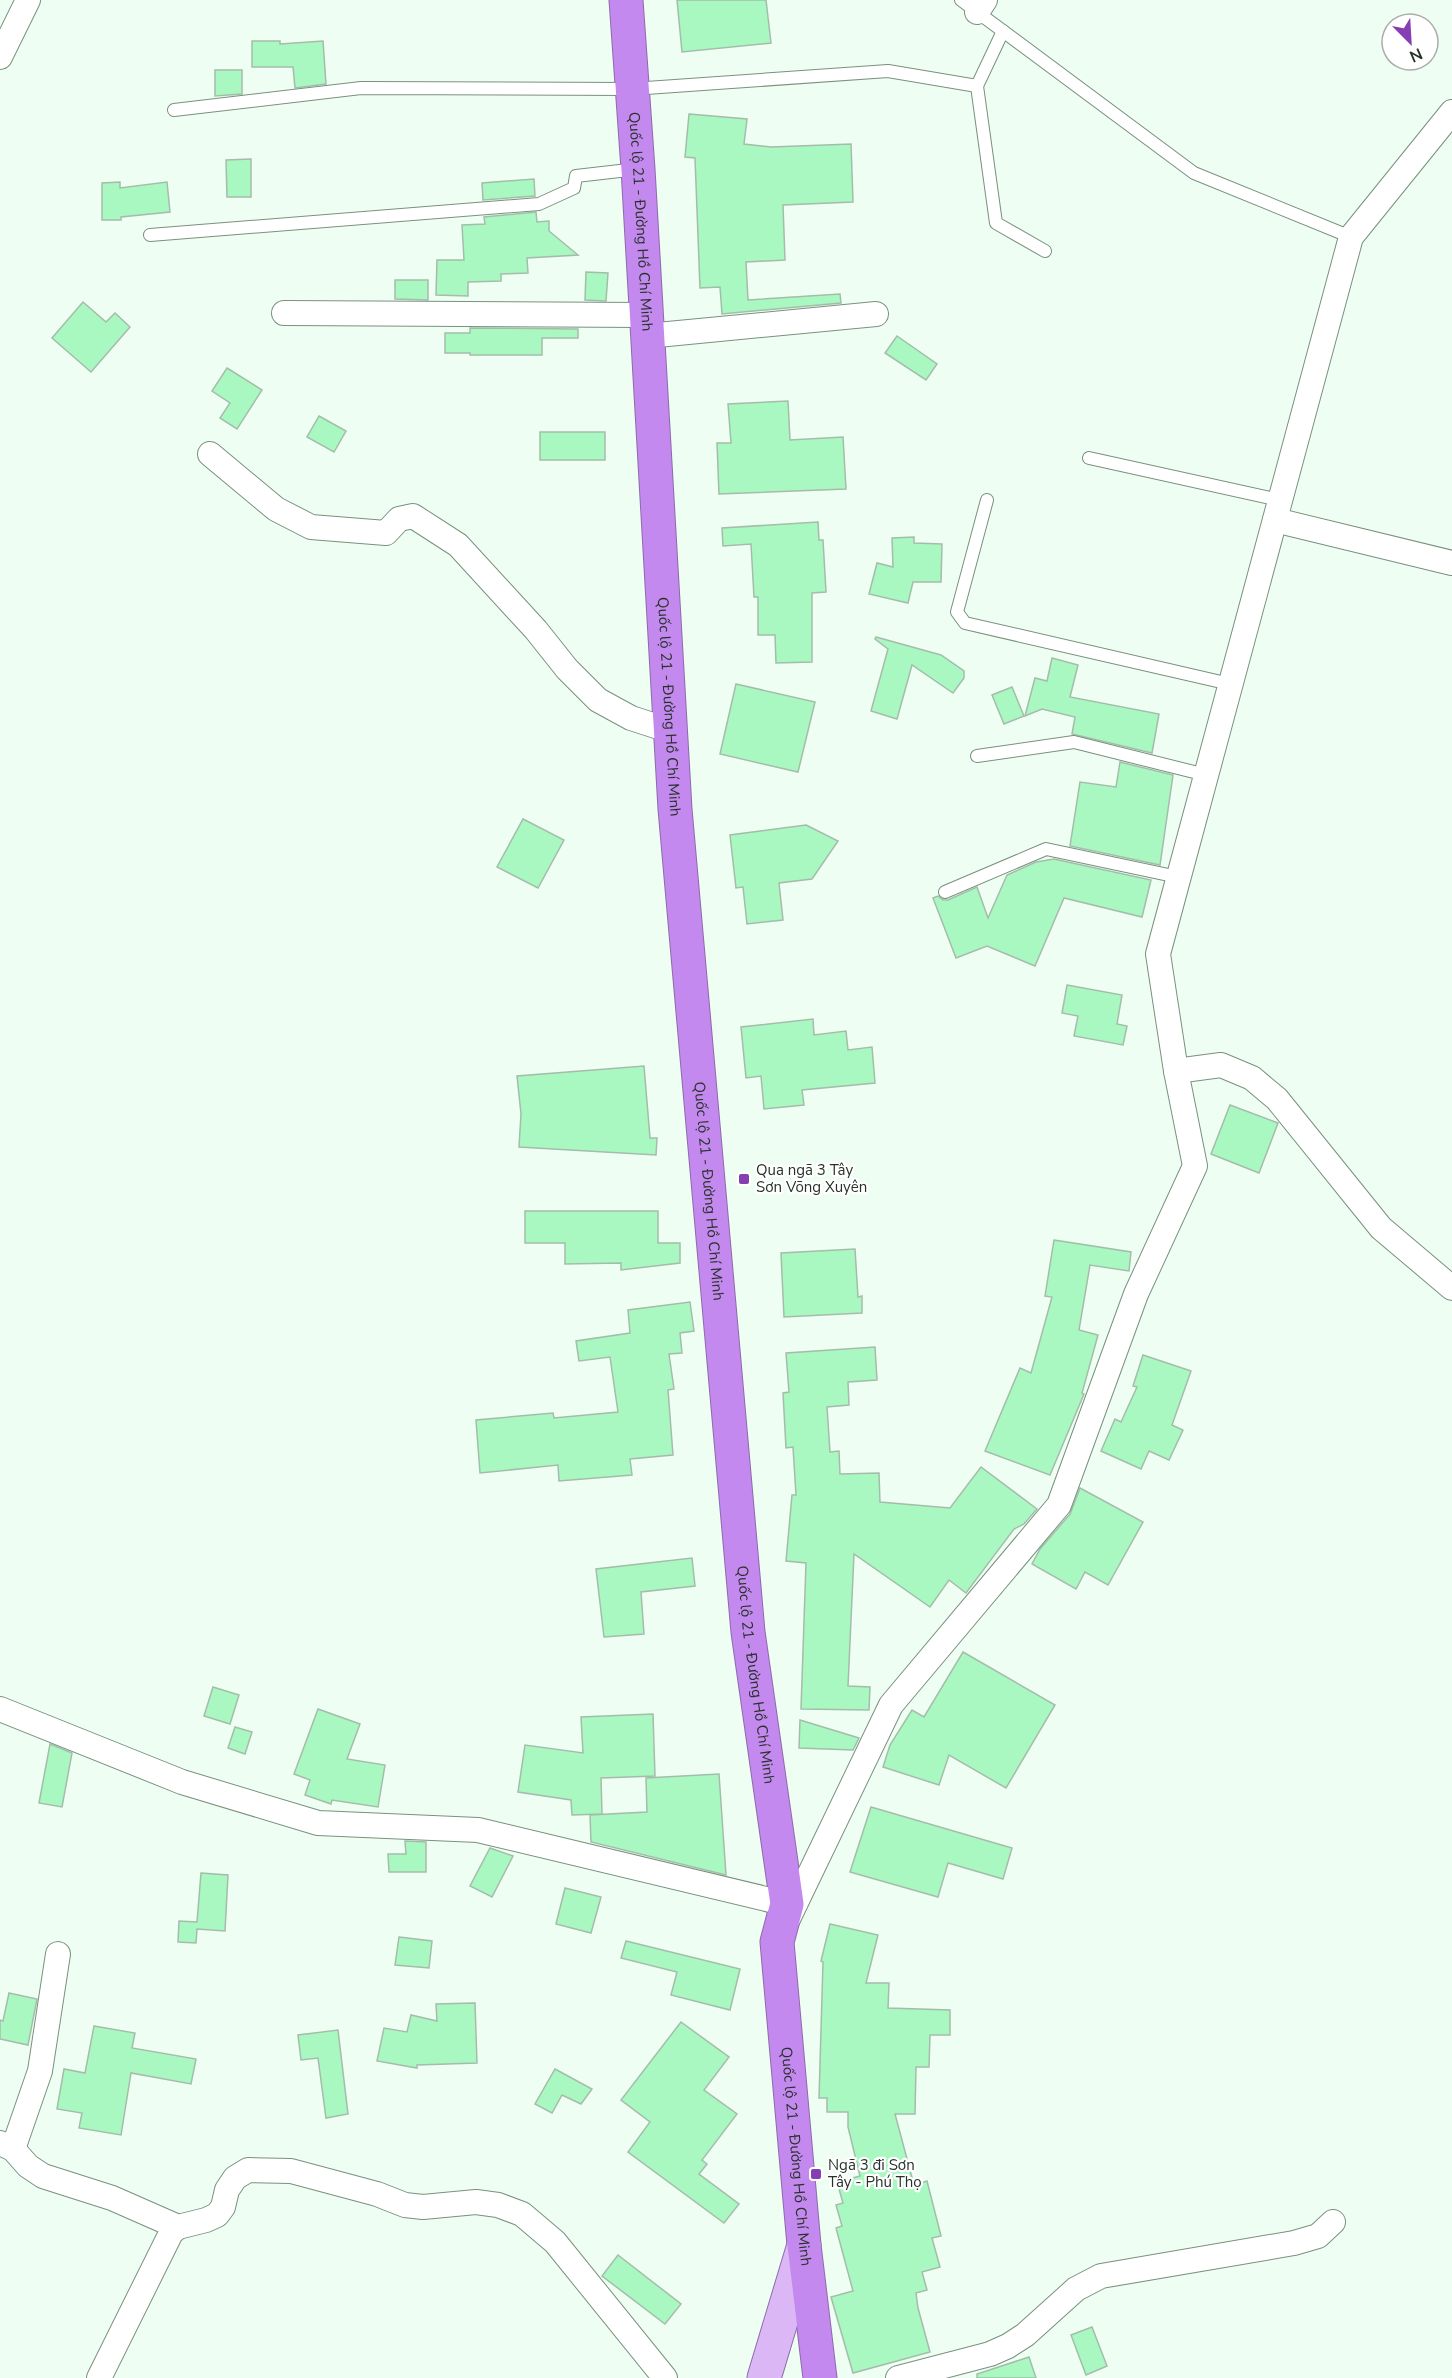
<svg xmlns="http://www.w3.org/2000/svg" width="1452" height="2378" font-family="'Nunito Sans',sans-serif">
	<style>
		.building { fill: #aaf8c1; stroke: #a4bdaa; stroke-width: 1.5 }
		.lines { fill: none; stroke-linecap: round; stroke-linejoin: round }
		.lane-casing { stroke: #79917f; stroke-width: 14 }
		.street-casing { stroke: #79917f; stroke-width: 26 }
		.primary-casing { stroke: #8d6baa; stroke-width: 35 }
		.highway-casing { stroke: #8d6baa; stroke-width: 35 }
		.lane { stroke: #fff; stroke-width: 12 }
		.street { stroke: #fff; stroke-width: 24 }
		.primary { stroke: #dbb8f5; stroke-width: 33 }
		.highway { stroke: #c389ef; stroke-width: 33 }
		.poi-dot { fill: #863fb3; stroke: #fff; stroke-width: 2 }
		.labels { text-anchor: middle; stroke-width: 4.5; stroke-linejoin: round; paint-order: stroke }
		.street-label { font-size: 15px; fill: #28322a; stroke: #fff }
		.poi-label { font-size: 15px; fill: #28322a; stroke: #fff; text-anchor: start }
	</style>
	<rect width="100%" height="100%" fill="#effef3"/>
	<g class="building">
		<polygon points="677,0 766,0 771,43 682,52"/>
		<polygon points="252,41 280,41 280,44 323,41 326,84 295,88 293,67 252,67"/>
		<polygon points="215,70 242,70 242,94 215,96"/>
		<polygon points="689,114 747,119 744,144 771,147 851,144 853,202 783,205 785,260 746,262 748,300 840,294 841,303 722,314 720,287 700,288 695,158 685,157"/>
		<polygon points="251,159 251,197 227,197 226,160"/>
		<polygon points="534,179 535,196 483,200 482,183"/>
		<polygon points="120,182 120,188 167,182 170,212 121,217 121,220 102,220 102,183"/>
		<polygon points="536,212 537,222 549,221 549,231 578,255 527,258 528,273 501,274 501,281 468,282 468,296 436,295 437,260 464,260 462,225 485,224 484,217"/>
		<polygon points="586,272 608,273 606,301 585,300"/>
		<polygon points="395,280 428,280 428,300 395,299"/>
		<polygon points="83,302 106,322 115,313 130,327 91,372 52,338"/>
		<polygon points="470,328 578,329 578,338 542,338 542,355 470,355 470,353 445,353 445,333 470,333"/>
		<polygon points="897,336 937,364 926,380 885,353"/>
		<polygon points="227,368 262,390 237,429 220,418 230,403 212,391"/>
		<polygon points="788,401 790,440 843,437 846,489 719,494 717,443 731,443 728,404"/>
		<polygon points="319,416 346,431 334,452 307,437"/>
		<rect x="540" y="432" width="65" height="28"/>
		<polygon points="818,522 819,540 823,540 826,592 812,593 812,662 776,663 775,635 758,635 758,597 754,597 751,544 723,546 722,528"/>
		<polygon points="914,537 914,543 942,544 941,582 913,582 908,603 869,594 877,563 893,567 892,538"/>
		<polygon points="876,637 941,655 964,671 964,678 953,693 912,665 897,719 871,711 888,649 875,639"/>
		<polygon points="1052,658 1078,665 1070,697 1159,714 1152,753 1072,734 1075,717 1042,709 1025,716 1035,678 1047,681"/>
		<polygon points="736,684 815,702 798,772 720,754"/>
		<polygon points="1012,687 1024,716 1004,724 992,695"/>
		<polygon points="1120,762 1173,775 1160,865 1070,846 1080,782 1116,787"/>
		<polygon points="523,819 564,840 538,888 497,867"/>
		<polygon points="806,825 838,841 812,879 779,883 783,920 747,924 743,887 736,888 730,835"/>
		<polygon points="1054,859 1151,880 1142,917 1064,898 1035,966 987,946 956,958 933,898 938,896 943,900 948,900 977,887 988,918 1007,875 1036,862"/>
		<polygon points="1067,985 1122,995 1117,1024 1127,1026 1123,1045 1074,1036 1078,1016 1062,1013"/>
		<polygon points="813,1019 814,1035 846,1031 848,1050 872,1047 875,1083 802,1090 804,1105 764,1109 761,1076 746,1078 741,1027"/>
		<polygon points="644,1066 650,1138 657,1138 656,1155 519,1147 521,1114 517,1076"/>
		<polygon points="1230,1105 1278,1123 1259,1173 1211,1154"/>
		<polygon points="525,1211 658,1211 658,1243 680,1243 680,1263 621,1270 621,1263 565,1264 565,1243 525,1243"/>
		<polygon points="1054,1240 1131,1252 1129,1271 1090,1265 1079,1330 1098,1335 1082,1393 1084,1394 1050,1475 985,1451 1020,1368 1031,1373 1052,1297 1045,1296"/>
		<polygon points="855,1249 858,1297 862,1296 862,1313 784,1317 781,1253"/>
		<polygon points="690,1302 694,1331 680,1333 682,1353 669,1354 674,1389 668,1390 673,1455 630,1459 632,1475 559,1481 558,1465 480,1473 476,1420 553,1413 554,1418 618,1412 610,1357 579,1361 576,1341 630,1333 628,1310"/>
		<polygon points="875,1347 877,1380 848,1382 849,1405 827,1407 830,1452 839,1451 840,1474 879,1473 880,1502 950,1508 981,1467 1037,1509 1024,1524 1014,1529 966,1593 949,1580 930,1607 854,1554 848,1686 870,1687 869,1710 801,1709 806,1563 786,1561 792,1495 796,1495 793,1447 786,1448 783,1393 789,1392 786,1353"/>
		<polygon points="1143,1355 1191,1371 1172,1425 1183,1430 1169,1460 1149,1451 1141,1469 1101,1451 1115,1419 1121,1422 1137,1387 1133,1386"/>
		<polygon points="1080,1488 1143,1522 1108,1585 1085,1572 1076,1589 1032,1564 1040,1549 1070,1514"/>
		<polygon points="692,1558 695,1586 641,1592 644,1634 604,1637 596,1569"/>
		<polygon points="963,1652 1055,1705 1006,1788 949,1755 939,1785 883,1767 890,1745 912,1710 924,1717"/>
		<polygon points="213,1687 239,1695 230,1724 204,1716"/>
		<polygon points="318,1709 360,1724 347,1759 385,1765 378,1807 332,1800 331,1804 305,1795 310,1780 294,1774"/>
		<polygon points="653,1714 655,1776 601,1778 602,1814 572,1815 571,1800 518,1792 525,1745 583,1753 581,1717"/>
		<polygon points="800,1720 859,1738 853,1750 799,1748"/>
		<polygon points="235,1727 252,1732 245,1754 228,1748"/>
		<polygon points="50,1744 72,1753 62,1807 39,1803"/>
		<polygon points="719,1774 726,1875 591,1842 590,1815 647,1812 646,1778"/>
		<polygon points="871,1807 1012,1848 1003,1879 948,1863 938,1897 850,1872"/>
		<polygon points="405,1841 426,1842 426,1872 389,1872 388,1854 406,1854"/>
		<polygon points="490,1848 513,1856 492,1897 470,1886"/>
		<polygon points="201,1873 228,1875 225,1931 197,1929 196,1943 178,1942 179,1921 197,1922"/>
		<polygon points="565,1888 601,1897 591,1933 556,1924"/>
		<polygon points="830,1924 878,1935 866,1983 889,1983 888,2008 950,2010 950,2035 930,2035 929,2067 916,2067 915,2114 895,2114 914,2185 927,2181 941,2236 932,2238 940,2267 922,2272 927,2290 916,2293 918,2308 930,2352 853,2373 831,2297 853,2291 836,2228 842,2226 836,2205 843,2203 837,2182 860,2176 848,2127 848,2112 827,2112 827,2098 819,2098 823,1962 821,1961"/>
		<polygon points="399,1937 432,1941 429,1968 395,1965"/>
		<polygon points="626,1941 740,1969 730,2010 671,1995 677,1972 621,1958"/>
		<polygon points="9,1993 37,1999 28,2045 0,2039 0,2020 3,2021"/>
		<polygon points="475,2003 477,2063 417,2065 417,2068 377,2061 384,2028 407,2032 411,2015 437,2021 436,2004"/>
		<polygon points="681,2022 729,2057 704,2090 737,2114 702,2160 707,2164 699,2174 739,2204 724,2223 628,2152 650,2122 621,2100"/>
		<polygon points="94,2026 135,2033 132,2048 196,2059 191,2084 131,2073 121,2135 79,2128 82,2113 57,2109 64,2069 85,2073"/>
		<polygon points="338,2030 348,2114 326,2118 318,2058 301,2060 298,2035"/>
		<polygon points="555,2069 592,2089 581,2104 562,2095 552,2113 535,2104"/>
		<polygon points="618,2255 681,2304 665,2324 602,2276"/>
		<polygon points="1092,2327 1107,2366 1086,2375 1071,2335"/>
		<polygon points="1029,2357 1036,2378 977,2378 977,2374"/>
	</g>
	<g class="lines">
		<defs>
			<g id="lane">
				<polyline points="961,0 1194,173 1351,237"/>
				<polyline points="1003,31 977,86 996,223 1045,251"/>
				<polyline points="174,110 361,88 632,89 888,71 977,86"/>
				<polyline points="150,235 539,204 574,188 576,176 637,169"/>
				<polyline points="1089,458 1279,500"/>
				<polyline points="987,500 957,612 965,623 1230,684"/>
				<polyline points="977,756 1074,742 1206,775"/>
				<polyline points="945,892 1046,849 1178,877"/>
			</g>
			<g id="street">
				<polyline points="977,12 985,0"/>
				<polyline points="0,57 28,0"/>
				<polyline points="284,313 646,315"/>
				<polyline points="647,336 876,314"/>
				<polyline points="210,454 276,509 311,527 386,533 399,519 413,516 458,545 536,630 567,669 598,700 631,718 671,731"/>
				<polyline points="1275,520 1452,563"/>
				<polyline points="1176,1071 1221,1065 1252,1078 1277,1099 1381,1228 1452,1288"/>
				<polyline points="0,1709 182,1782 318,1823 478,1830 787,1904"/>
				<polyline points="788,1919 891,1705 1059,1505 1136,1294 1195,1166 1176,1071 1158,954 1351,237 1452,112"/>
				<polyline points="0,2143 13,2149 28,2166 43,2176 112,2198 178,2227"/>
				<polyline points="13,2149 40,2071 58,1954"/>
				<polyline points="99,2378 171,2233 178,2227 206,2220 217,2215 223,2207 227,2190 235,2178 248,2170 291,2171 377,2194 405,2205 423,2207 476,2202 498,2205 522,2214 555,2242 665,2378"/>
				<polyline points="898,2378 990,2354 1008,2346 1025,2335 1076,2289 1101,2276 1294,2243 1318,2236 1333,2222"/>
			</g>
			<polyline id="primary" points="764,2378 804,2245"/>
			<g id="highway">
				<path id="s1" d="M 626,0 L 638,169 L 675,809 L 748,1632 L 787,1904 L 777,1942 L 804,2245 L 820,2378"/>
			</g>
		</defs>
		<use href="#lane" class="lane-casing"/>
		<use href="#street" class="street-casing"/>
		<use href="#primary" class="primary-casing"/>
		<use href="#highway" class="highway-casing"/>
		<use href="#lane" class="lane"/>
		<use href="#street" class="street"/>
		<use href="#primary" class="primary"/>
		<use href="#highway" class="highway"/>
	</g>
	<g class="poi-dot">
		<rect x="738" y="1173" width="12" height="12" rx="3"/>
		<rect x="810" y="2168" width="12" height="12" rx="3"/>
	</g>
	<g class="labels">
		<g class="street-label">
			<text dy="5" stroke="none"><textPath href="#s1" startOffset="222">Quốc lộ 21 - Đường Hồ Chí Minh</textPath></text>
			<text dy="5" stroke="none"><textPath href="#s1" startOffset="708">Quốc lộ 21 - Đường Hồ Chí Minh</textPath></text>
			<text dy="5" stroke="none"><textPath href="#s1" startOffset="1194">Quốc lộ 21 - Đường Hồ Chí Minh</textPath></text>
			<text dy="5" stroke="none"><textPath href="#s1" startOffset="1680">Quốc lộ 21 - Đường Hồ Chí Minh</textPath></text>
			<text dy="5" stroke="none"><textPath href="#s1" startOffset="2166">Quốc lộ 21 - Đường Hồ Chí Minh</textPath></text>
		</g>
		<g class="poi-label">
			<text x="756" y="1175">Qua ngã 3 Tây<tspan x="756" dy="17">Sơn Võng Xuyên</tspan></text>
			<text x="828" y="2170">Ngã 3 đi Sơn<tspan x="828" dy="17">Tây - Phú Thọ</tspan></text>
		</g>
	</g>
	<g transform="translate(1410 42) rotate(156)"><circle r="28" fill="#ffffff" stroke="#a9adaa" stroke-width="1.5"/>
	<path d="M0-4.5L10 22L0 15L-10 22Z" fill="#863fb3"/>
	<text y="-9" font-size="16" font-weight="bold" text-anchor="middle" fill="#28322a">N</text>
	</g>
</svg>
